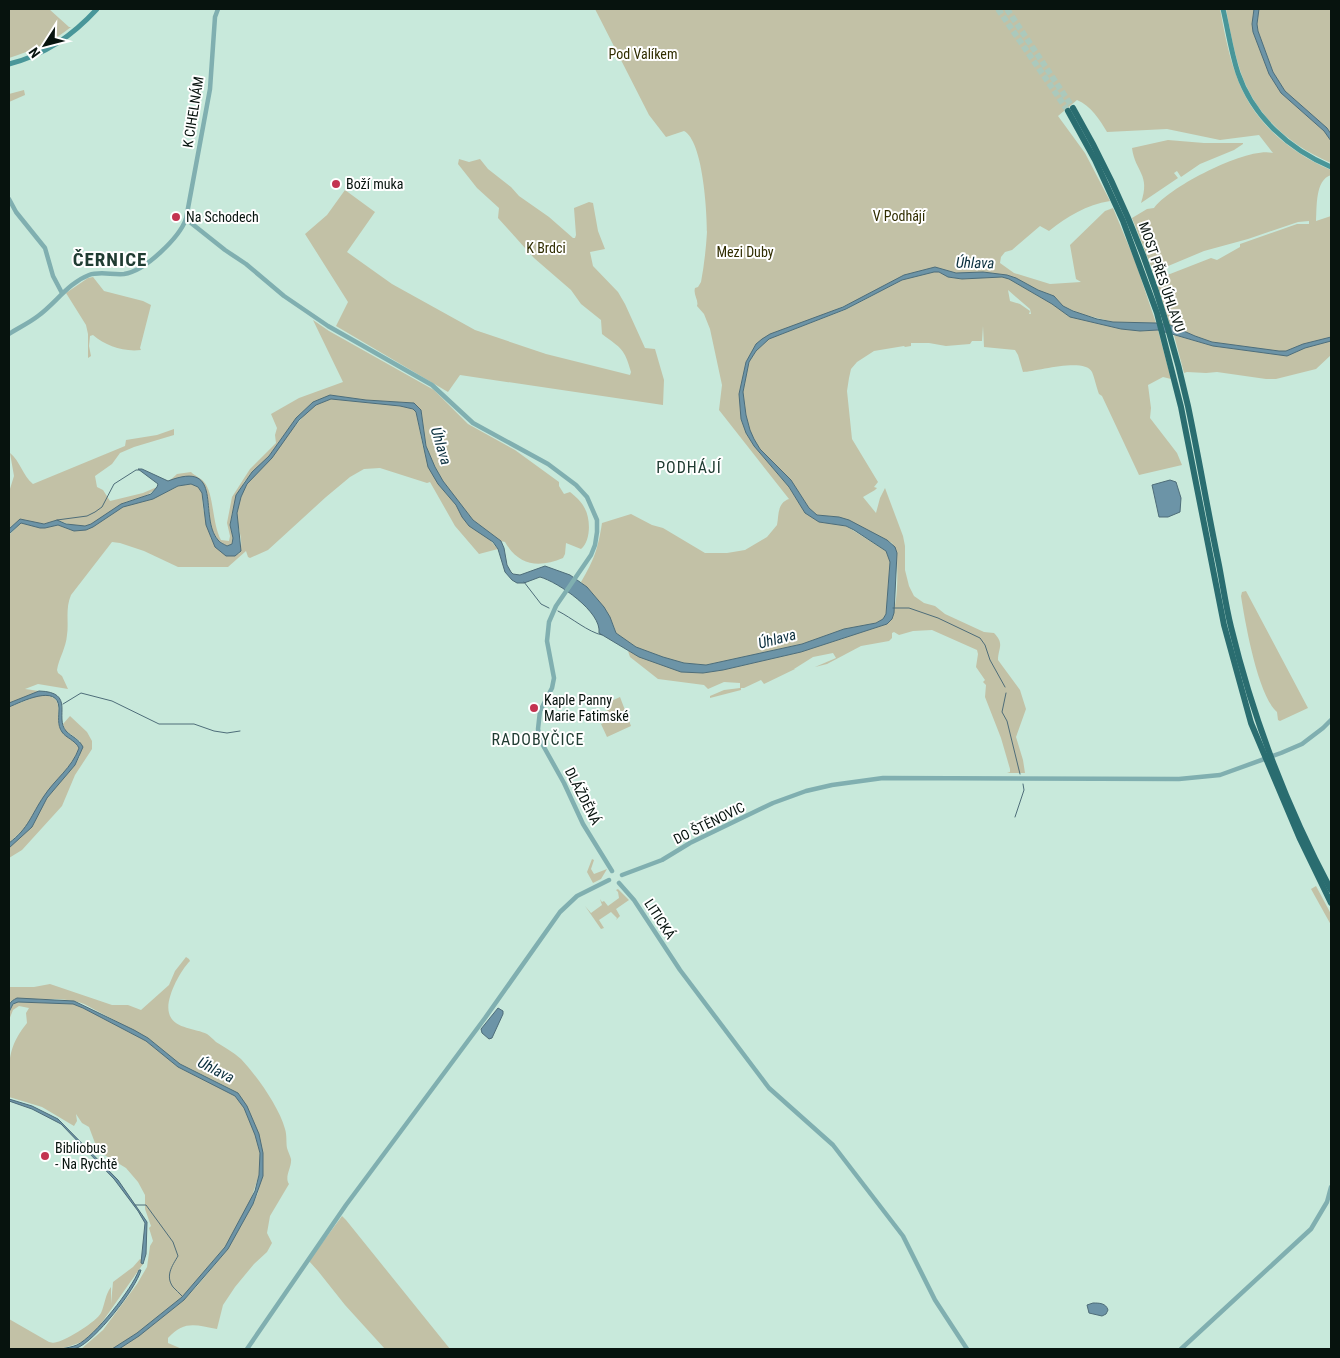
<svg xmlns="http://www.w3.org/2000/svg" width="1340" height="1358" font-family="'Roboto Condensed',sans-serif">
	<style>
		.green { fill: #c2c1a6; fill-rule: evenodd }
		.water { fill: #6c94a7; stroke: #4e6d79 }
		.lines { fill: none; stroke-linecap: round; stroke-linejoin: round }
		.stream { stroke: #4e6d79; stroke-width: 1 }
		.motorway-tunnel { stroke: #abc9bc; stroke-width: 6; stroke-dasharray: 6 3; stroke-linecap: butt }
		.tertiary { stroke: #80afb0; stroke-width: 4.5 }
		.secondary { stroke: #499699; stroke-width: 5 }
		.motorway { stroke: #2a6d70; stroke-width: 6 }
		.poi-dot { fill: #c33350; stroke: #fff; stroke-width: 2 }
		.labels { text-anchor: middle; stroke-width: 4; stroke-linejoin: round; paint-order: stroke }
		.park-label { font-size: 14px; fill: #302d00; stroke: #fff }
		.street-label { font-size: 14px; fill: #07130e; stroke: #fff }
		.poi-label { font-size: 14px; fill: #07130e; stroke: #fff; text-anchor: start }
		.water-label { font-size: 15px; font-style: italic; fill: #092e3d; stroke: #fff }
		.quarter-label { font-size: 16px; letter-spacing: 1px; fill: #203c32; stroke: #fff }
		.district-label { font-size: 19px; font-weight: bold; letter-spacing: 1px; fill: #203c32; stroke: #fff }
	</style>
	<rect width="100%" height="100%" fill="#c8e9db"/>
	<g class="green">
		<path d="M 9,9 L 49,9 L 69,27 L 71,27 C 53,42 31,51 9,58 Z"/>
		<path d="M 595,9 L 1220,9 C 1224,30 1228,52 1235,72 C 1250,119 1287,151 1331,170 L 1331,175 C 1315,180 1317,207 1316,221 L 1331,216 L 1331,337 L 1303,344 L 1286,351 L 1279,351 L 1212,342 L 1195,336 L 1170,325 L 1151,266 L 1132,218 L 1147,209 L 1154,208 C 1169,187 1248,146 1273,153 L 1259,135 L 1220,140 L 1167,129 L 1107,132 C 1100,120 1091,106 1077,100 L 1058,116 L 1085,153 L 1110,201 C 1086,205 1068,216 1049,231 L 1040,226 L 1012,250 L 1005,252 L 1001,257 L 1000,263 L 1014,273 L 1050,284 L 1081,282 L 1076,279 L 1070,245 L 1105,211 L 1113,208 L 1135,261 L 1156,323 L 1113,322 L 1081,314 L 1063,306 L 1054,296 L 1038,290 L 1016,278 L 1007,275 L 983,272 L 956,273 L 935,267 L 904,275 L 858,300 L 756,344 L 746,362 L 739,394 L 741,419 L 746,433 L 754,446 L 789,487 L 805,513 L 819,522 L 846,526 L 886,551 L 890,562 L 886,614 L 883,619 L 876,623 L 844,629 L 802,644 L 706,665 L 684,663 L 663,657 L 636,647 L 616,633 C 611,613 596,596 581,582 C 594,560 598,549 602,523 L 631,514 L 652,525 L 663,528 L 705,553 L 727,553 L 745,550 L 767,537 L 777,525 C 779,515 777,503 789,499 L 719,410 L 722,385 L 710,329 L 704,314 L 697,306 C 699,300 693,295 695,288 L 698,287 L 701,282 C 704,266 706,249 707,232 C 707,211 703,141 684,131 L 666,137 L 649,115 ZM 1309,221 L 1309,224 L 1297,224 L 1240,244 L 1240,247 L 1217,260 L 1211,258 L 1170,274 L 1162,275 L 1161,269 L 1204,251 L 1248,239 L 1298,222 Z"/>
		<path d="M 1226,9 L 1254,9 L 1252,24 L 1253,32 L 1269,74 L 1281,93 L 1324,131 L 1331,141 L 1331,163 C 1290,146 1256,116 1241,73 C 1234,52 1230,30 1226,9 Z"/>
		<polygon points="1259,9 1331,9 1331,134 1327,128 1285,91 1273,72 1258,31 1257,24"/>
		<polygon points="24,90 25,95 9,102 9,94"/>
		<path d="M 1168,140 L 1204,143 L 1243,143 L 1243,144 L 1234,150 L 1200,164 L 1181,177 L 1177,171 L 1174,173 L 1178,178 L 1141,203 C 1151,174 1135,172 1132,148 Z"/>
		<path d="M 459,159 L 469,162 L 480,159 L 488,169 L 511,187 L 519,196 L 549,217 L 573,238 L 575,238 L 576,235 L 574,208 L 589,202 L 593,203 L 598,231 L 605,249 L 590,252 L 593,266 L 618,292 L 625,304 L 645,348 L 655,349 L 664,380 L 663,405 L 460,375 L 448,392 L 336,326 L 348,302 L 305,234 L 327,215 L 345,190 L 375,212 L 347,252 L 392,284 L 475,330 L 546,354 L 630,375 L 631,372 C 624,348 622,349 602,334 L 601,320 L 581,304 L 571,290 L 534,258 L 498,218 L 499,208 L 477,188 L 458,164 Z"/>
		<path d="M 934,272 L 939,272 L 948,277 L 962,279 L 1002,277 L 1009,279 L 1052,304 L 1070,317 L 1121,329 L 1140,331 L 1158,330 L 1171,379 L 1163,377 L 1148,385 L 1151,408 L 1150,418 L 1177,453 L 1182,465 L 1139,475 L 1102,396 L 1099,394 C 1097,389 1094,376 1092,372 C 1084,357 1036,372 1023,372 L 1018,355 L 1015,350 L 984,347 L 983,326 L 982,341 L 972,341 L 970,344 L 946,346 L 929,343 L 911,343 L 911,346 L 905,347 L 904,346 L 874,351 L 857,362 L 851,369 L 849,378 L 847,391 L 852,439 L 878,482 L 874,487 L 877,488 L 875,490 L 863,497 L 876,513 L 880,498 L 885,488 L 903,536 L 905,546 L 905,570 L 909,586 L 914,596 L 924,603 L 935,606 L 945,614 L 984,632 L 994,633 C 1005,644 998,648 998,660 L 1020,690 L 1026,709 L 1016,737 L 1023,760 L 1025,773 L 1007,773 L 1010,772 L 1010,769 L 1001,738 L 985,697 L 986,685 L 983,682 L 985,680 L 976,667 L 978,654 L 977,650 L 932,630 L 913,631 L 899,635 L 894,632 L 892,633 L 892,638 L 889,641 L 861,646 L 827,664 L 815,667 L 836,658 L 833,653 L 813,657 L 794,669 L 795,669 L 764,684 L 761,680 L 744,688 L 741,688 L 741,690 L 710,698 L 710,696 L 724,690 L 740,688 L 740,683 L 724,682 L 708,689 L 704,685 L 658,679 L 630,657 L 628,651 L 681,672 L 703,673 L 723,670 L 801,652 L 887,624 C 900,611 897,571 897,553 L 892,543 L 879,536 L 839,517 L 817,515 L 809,508 L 791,480 L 760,449 L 754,439 L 750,430 L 746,415 L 743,392 L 749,362 L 756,351 L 769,339 L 847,309 L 902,280 ZM 1008,290 L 1030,309 L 1031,314 L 1029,314 L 1030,311 L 1020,304 L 1010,301 Z"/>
		<path d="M 93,277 L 104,291 L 143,301 L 151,305 L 140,348 L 141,350 C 123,352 106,346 93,335 L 90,336 L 89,346 L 91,356 L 88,358 L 88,334 L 86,325 L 66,293 L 88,278 Z"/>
		<path d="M 313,320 L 329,331 L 434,390 L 468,424 L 515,450 L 559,482 L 559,486 L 564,494 L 570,492 C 575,496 581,501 584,507 C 591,518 591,541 581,549 L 566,543 L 565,554 L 563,558 C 539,568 519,566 505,542 L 501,541 L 473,520 L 443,481 L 435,467 L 426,446 L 421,410 L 414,403 L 366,400 L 331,395 L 313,402 L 296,418 L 269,456 L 244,482 L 232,513 L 230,525 L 233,538 L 232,544 L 227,546 C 202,535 215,501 201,482 L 168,482 L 177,474 L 191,472 C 195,476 201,478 204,482 C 214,493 212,524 221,540 L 229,541 L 230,536 L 227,523 L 232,497 L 250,469 L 276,443 L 275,435 L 277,428 L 271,414 L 299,398 L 343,382 Z"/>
		<polygon points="1174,335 1213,346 1287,356 1305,348 1331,341 1331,355 1316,369 1276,379 1266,379 1217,372 1206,373 1187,372 1184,373"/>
		<path d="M 331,399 L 400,406 L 413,409 L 416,412 L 423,447 L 438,484 L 456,505 L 469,526 L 488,538 L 498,549 L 479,554 L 455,526 L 430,482 L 427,483 L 380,468 L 364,469 L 350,477 L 326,497 L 268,550 L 250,558 L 248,557 L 246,551 L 228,567 L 178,567 L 144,551 L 120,543 L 112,542 L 71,595 C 65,609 69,622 67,635 C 66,648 59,658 57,670 L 58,673 L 62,676 L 68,689 L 38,684 L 25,689 L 39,691 L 9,703 L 9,535 L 21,523 L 40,528 L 45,528 L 58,525 L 68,529 L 86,530 L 93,527 L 123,507 L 153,499 L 178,486 L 191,484 L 198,487 L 202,493 L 203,508 L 211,539 L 239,554 C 245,542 237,527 237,514 C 237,504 243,493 247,484 L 306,413 L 316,405 Z"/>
		<path d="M 174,429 L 174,435 L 134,447 L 120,453 L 112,464 L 95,476 L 97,487 L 103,490 L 110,501 L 143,493 L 157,487 C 146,500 133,497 120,505 C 108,511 97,525 83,526 C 75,527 65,523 57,520 C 52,521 47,524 42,524 C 24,522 24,514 9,529 L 9,492 L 14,476 L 10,453 C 20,461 23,476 33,484 L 125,446 L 126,440 L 157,435 Z"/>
		<path d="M 1246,591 L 1308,708 L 1280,721 L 1278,720 L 1277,712 C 1258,696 1245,622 1241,596 L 1242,592 Z"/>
		<path d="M 40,695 C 69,695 53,716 61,731 C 66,738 75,740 79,748 L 72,763 L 44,796 L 28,825 L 9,843 L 9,707 Z"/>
		<polygon points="620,697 631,726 607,737 601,724 611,720 605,704"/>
		<polygon points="70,716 87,732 92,741 92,749 75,775 62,806 22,850 9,858 9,848 31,827 47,798 75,765 80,756 80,741 65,730 63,724"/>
		<polygon points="592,859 594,860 591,869 594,874 607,869 601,879 593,883 587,872"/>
		<polygon points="1316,886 1331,914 1331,925 1311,889"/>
		<polygon points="618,889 629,900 616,909 620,916 616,920 617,918 611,912 599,920 604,928 601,929 585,906 591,913 602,905 600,899 602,902 604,901 608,906 619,898 618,892 616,890"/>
		<path d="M 186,957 L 189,959 L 190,961 C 180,971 165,999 169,1013 C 173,1029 195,1028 207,1034 C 210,1036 213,1039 216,1042 C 224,1047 233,1052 241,1059 C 257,1076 279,1107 285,1129 C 287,1135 286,1142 287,1148 C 288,1152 290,1155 291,1159 C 292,1167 284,1177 289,1184 L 270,1216 L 267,1233 L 272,1243 L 267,1252 L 254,1264 L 235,1287 L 223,1305 L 217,1329 C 196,1325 184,1320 168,1338 L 168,1343 L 182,1349 L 119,1349 L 139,1336 L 184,1300 L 197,1286 L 228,1249 L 253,1204 L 258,1193 L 263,1153 L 238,1093 L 180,1064 L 148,1038 L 84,1004 C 61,996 35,1000 11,1001 L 9,1004 L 9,987 L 34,987 L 50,984 L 112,1005 L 128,1005 L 141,1010 L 169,985 L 175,971 Z"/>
		<path d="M 17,1002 L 73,1004 L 83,1008 L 146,1041 L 178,1067 L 235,1096 L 244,1108 L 255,1135 L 260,1153 L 259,1175 L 250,1202 L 225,1247 L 194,1283 L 182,1297 L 137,1333 L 112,1349 L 81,1349 L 103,1330 L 137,1284 L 147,1267 L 150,1246 L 153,1241 L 149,1228 L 151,1226 L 145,1209 L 145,1195 L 138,1182 L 126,1168 L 98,1151 L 89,1127 L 82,1123 L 76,1114 L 77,1121 L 74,1126 L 42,1107 L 9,1097 C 9,1065 6,1049 27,1023 L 26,1013 L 29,1008 L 19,1006 L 13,1010 L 9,1020 C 9,1012 10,1006 17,1002 Z"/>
		<polygon points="342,1216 346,1220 450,1349 385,1349 345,1305 318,1271 309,1261"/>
		<path d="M 140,1259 L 144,1261 L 143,1264 L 98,1328 L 82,1342 L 61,1349 L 11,1349 L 9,1347 L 9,1319 L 49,1342 C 53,1343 54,1343 57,1342 C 67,1340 97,1321 101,1313 C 105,1304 105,1295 111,1287 L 111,1304 L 113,1282 L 133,1267 Z"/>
	</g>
	<g class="water">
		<polygon points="1254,9 1259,9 1257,24 1258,31 1273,72 1285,91 1327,128 1331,134 1331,141 1324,131 1281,93 1269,74 1253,32 1252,24"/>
		<path d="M 935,267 L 956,273 L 983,272 L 1007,275 L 1016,278 L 1038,290 L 1054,296 L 1063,306 L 1073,311 L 1097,319 L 1113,322 L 1156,323 L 1170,325 L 1195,336 L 1212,342 L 1279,351 L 1286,351 L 1303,344 L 1331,337 L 1331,341 L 1305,348 L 1287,356 L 1213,346 L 1158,330 L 1140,331 L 1121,329 L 1070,317 L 1052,304 L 1009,279 L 1002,277 L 962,279 L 948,277 L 939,272 L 934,272 L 902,280 L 846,309 L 769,339 L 756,351 L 749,362 L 743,392 L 746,415 L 750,430 L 754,439 L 760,449 L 791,480 L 809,508 L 817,515 L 839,517 L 849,520 L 887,540 L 895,547 L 897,553 L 894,613 L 892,619 L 887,624 L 801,652 L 723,670 L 703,673 L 681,672 L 639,657 L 599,633 C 602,612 558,582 540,577 L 524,583 L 517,583 L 512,580 L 505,572 L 498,549 L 493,542 L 469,526 L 462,517 L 456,505 L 438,484 L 428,467 L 416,412 L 413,409 L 400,406 L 331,399 L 316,405 L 299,420 L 272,458 L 247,484 L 241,497 L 237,513 L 241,551 L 235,556 L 226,556 L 215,547 L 206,525 L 202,493 L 198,487 L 191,484 L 178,486 L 153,499 L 123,507 L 93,527 L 86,530 L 74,531 L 58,525 L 45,528 L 40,528 L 21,523 L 9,534 L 9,529 L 20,519 L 44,524 L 57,520 L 66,524 L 85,526 L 91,524 L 121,504 L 151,494 L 157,487 L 158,484 L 138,469 L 142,469 L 168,481 C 225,459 198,517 218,540 C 220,543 224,544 227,546 L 232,544 L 233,538 L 230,525 L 236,495 L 252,472 L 269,456 L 296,418 L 313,402 L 330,395 L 366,400 L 414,403 L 421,410 L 426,446 L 435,467 L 443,481 L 473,520 L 501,541 L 504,548 L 507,565 L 511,572 L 513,574 L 520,575 L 545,566 L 570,575 L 587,587 L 604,607 L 610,617 L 616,633 L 636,647 L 663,657 L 684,663 L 706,665 L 802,644 L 844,629 L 876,623 L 883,619 L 886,614 L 890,562 L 886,551 L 854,530 L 846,526 L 819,522 L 805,513 L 789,487 L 754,446 L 746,433 L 741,419 L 739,394 L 746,362 L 756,344 L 762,339 L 770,334 L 843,307 L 904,275 Z"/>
		<polygon points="1170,480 1176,482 1181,498 1180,512 1168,517 1159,517 1152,485"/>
		<path d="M 39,691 C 76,692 54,717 66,731 C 72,737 79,739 83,747 L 75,765 L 47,798 L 32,827 L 9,848 L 9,843 C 29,828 31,815 44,796 C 55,779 72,768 79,748 C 75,740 66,738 62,732 C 57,725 59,716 59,708 C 58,683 21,702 9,707 L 9,703 Z"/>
		<path d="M 17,998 L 74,1001 L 134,1030 L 148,1038 L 180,1064 L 238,1093 L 247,1106 L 259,1134 L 263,1153 L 263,1176 L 253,1204 L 228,1249 L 184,1300 L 139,1336 L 119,1349 L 112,1349 L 137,1333 L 182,1297 L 225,1247 L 255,1191 L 259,1175 L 260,1153 L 255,1135 L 244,1108 L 235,1096 L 178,1067 L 146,1041 L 83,1008 L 73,1004 L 18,1002 L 13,1004 L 9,1012 C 9,1004 9,1002 17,998 Z"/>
		<polygon points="498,1008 503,1011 503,1014 492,1038 489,1039 482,1033 481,1029"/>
		<polygon points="9,1099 32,1106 58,1119 118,1180 147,1222 146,1254 143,1264 141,1263 145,1223 138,1211 114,1179 61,1124 32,1109 9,1101"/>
		<path d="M 139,1270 L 141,1270 C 136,1289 95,1341 77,1348 C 72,1350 66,1349 61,1349 C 66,1348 72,1347 77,1345 C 95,1336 132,1289 139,1270 Z"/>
		<path d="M 1093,1303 C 1099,1303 1106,1303 1108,1310 L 1106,1314 L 1102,1316 L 1089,1313 L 1087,1305 Z"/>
	</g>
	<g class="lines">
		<g class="stream">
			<polyline points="57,520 87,516 95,512 102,507 114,484 136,470 139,470"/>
			<polyline points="524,582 541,604 549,608"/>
			<polyline points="893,608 909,608 938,618 980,638 985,645 990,660 1005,687"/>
			<path d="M 558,611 C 572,618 588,632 602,635"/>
			<polyline points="1006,693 1002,712 1007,721 1020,774"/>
			<polyline points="63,704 81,693 112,701 159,724 194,724 214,731 227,733 240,731"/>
			<polyline points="1015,817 1024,790 1023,784"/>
			<path d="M 135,1205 L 146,1205 L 173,1242 L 178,1256 C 172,1266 165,1276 173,1287 C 176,1290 179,1293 182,1296"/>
		</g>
		<g class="motorway-tunnel">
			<polyline points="998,9 1068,111"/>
			<polyline points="1007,9 1073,108"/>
		</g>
		<g class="tertiary">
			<polyline points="9,199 16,212 45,248 53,276 62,293"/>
			<polyline points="186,219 225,250 246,264 284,296 328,326 432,385 473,423 548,464 576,485 587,497 597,520 597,532 595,545 591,555 556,606 549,622 547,641 554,678 552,688 540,711 538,729 540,740 564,783 583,824 612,871"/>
			<path d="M 9,334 C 18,328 29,323 38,316 C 56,303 68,283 89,275 C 100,271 112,275 124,274 C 145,271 179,238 186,219 L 210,89 L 215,17 L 218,9"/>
			<polyline points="622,875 662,860 690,843 773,803 806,791 832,785 883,778 1179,779 1220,775 1281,753 1302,744 1323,728 1331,720"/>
			<polyline points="619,883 634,900 680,970 769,1088 833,1145 903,1236 935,1300 967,1349"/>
			<polyline points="247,1349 346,1205 485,1018 560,912 577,896 609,880"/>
			<polyline points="1181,1349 1311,1229 1327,1202 1331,1187"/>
		</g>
		<g class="secondary">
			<path d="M 1223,9 C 1228,30 1231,52 1238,73 C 1253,117 1289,149 1331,167"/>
			<path d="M 9,64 C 45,55 72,36 97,9"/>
		</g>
		<g class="motorway">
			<path d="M 1073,108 C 1127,201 1165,302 1188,406 C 1199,459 1208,512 1219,565 C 1223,586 1226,607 1231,627 C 1253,718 1287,807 1331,890"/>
			<polyline points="1068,111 1095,160 1123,221 1157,313 1181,407 1224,625 1251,723 1300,839 1331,903"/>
		</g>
	</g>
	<g class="poi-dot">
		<circle cx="336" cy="184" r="5"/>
		<circle cx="176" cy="217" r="5"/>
		<circle cx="534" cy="708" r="5"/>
		<circle cx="45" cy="1156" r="5"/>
	</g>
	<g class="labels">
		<g class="park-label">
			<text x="643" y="59">Pod Valíkem</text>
			<text x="899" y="221">V Podhájí</text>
			<text x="546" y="253">K Brdci</text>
			<text x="745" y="257">Mezi Duby</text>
		</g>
		<g class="street-label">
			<text transform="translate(193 112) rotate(-81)" y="5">K CIHELNÁM</text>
			<text transform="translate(1162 277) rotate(71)" y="5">MOST PŘES ÚHLAVU</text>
			<text transform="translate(583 796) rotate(63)" y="5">DLÁŽDĚNÁ</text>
			<text transform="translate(709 823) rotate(-26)" y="5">DO ŠTĚNOVIC</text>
			<text transform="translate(660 919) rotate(57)" y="5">LITICKÁ</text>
		</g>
		<g class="poi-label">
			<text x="346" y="189">Boží muka</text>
			<text x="186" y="222">Na Schodech</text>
			<text x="544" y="705">Kaple Panny<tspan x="544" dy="16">Marie Fatimské</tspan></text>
			<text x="55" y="1153">Bibliobus<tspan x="55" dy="16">- Na Rychtě</tspan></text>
		</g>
		<g class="water-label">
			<text transform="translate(975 263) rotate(1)" y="5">Úhlava</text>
			<text transform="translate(441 446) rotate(73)" y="5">Úhlava</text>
			<text transform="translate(777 639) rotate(-15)" y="5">Úhlava</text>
			<text transform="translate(216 1070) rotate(27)" y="5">Úhlava</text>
		</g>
		<g class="quarter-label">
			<text x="689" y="473">PODHÁJÍ</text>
			<text x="538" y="745">RADOBYČICE</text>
		</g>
		<g class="district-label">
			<text x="110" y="266">ČERNICE</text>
		</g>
	</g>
	<rect width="1340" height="1358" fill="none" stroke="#07130e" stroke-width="20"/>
	<g transform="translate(45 45) rotate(234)" stroke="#ffffff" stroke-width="4" paint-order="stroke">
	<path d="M0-4L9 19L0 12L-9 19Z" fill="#07130e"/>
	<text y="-8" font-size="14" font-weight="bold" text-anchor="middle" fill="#07130e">N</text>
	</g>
</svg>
